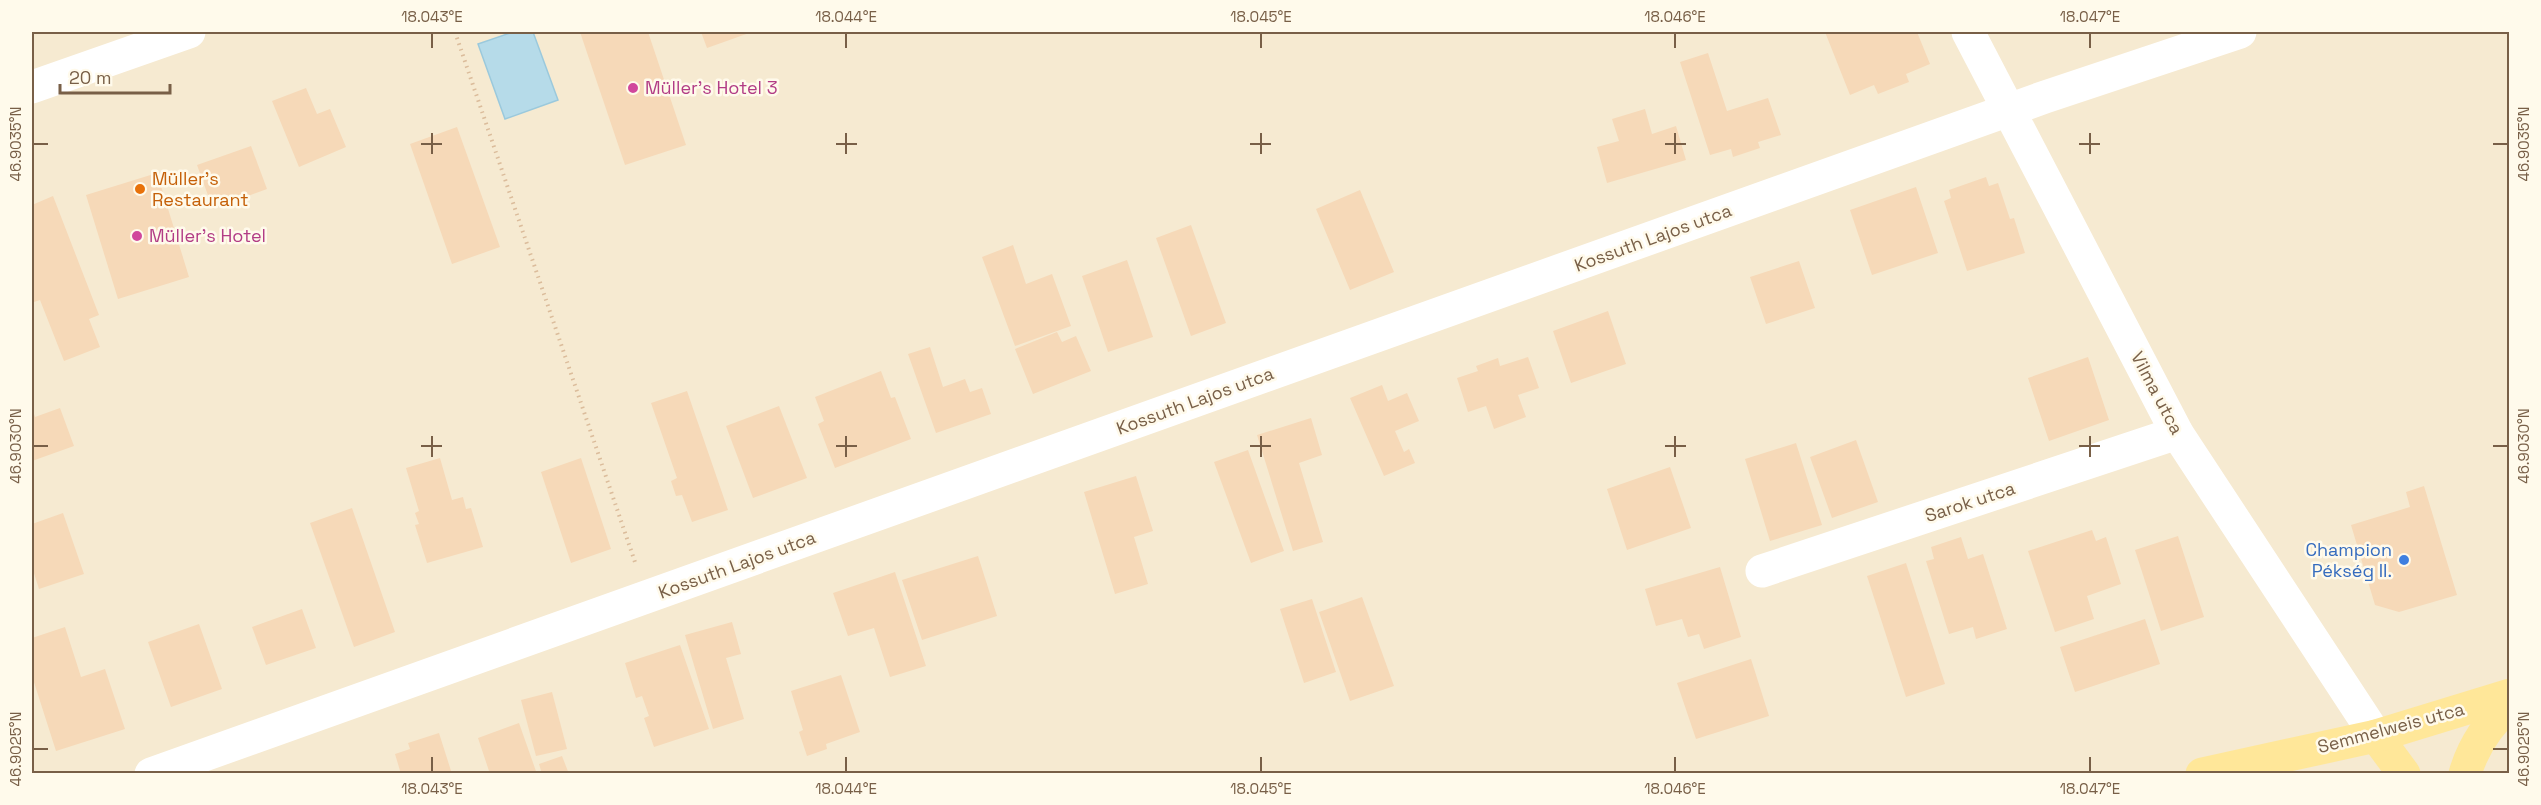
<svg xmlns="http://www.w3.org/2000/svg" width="2541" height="805" font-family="'Space Grotesk',sans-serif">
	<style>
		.residential { fill: #f6ead1 }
		.water { fill: #b6dbe9; stroke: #9bc9dc; stroke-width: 1.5 }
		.building { fill: #f6d9b8 }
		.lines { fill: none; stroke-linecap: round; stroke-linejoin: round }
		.path { stroke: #dbbc9b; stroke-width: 4; stroke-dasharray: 1.5 4.5; stroke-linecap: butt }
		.minor { stroke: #fff; stroke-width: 33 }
		.primary { stroke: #ffe799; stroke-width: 33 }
		.ticks { fill: none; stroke: #785f47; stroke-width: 2 }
		.hotel-dot { fill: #d1479c; stroke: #fffaeb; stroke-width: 2 }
		.food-dot { fill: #e8710a; stroke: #fffaeb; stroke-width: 2 }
		.shop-dot { fill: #3f7fe0; stroke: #fffaeb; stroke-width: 2 }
		.labels { text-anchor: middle; stroke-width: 5; stroke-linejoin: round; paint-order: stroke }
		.hotel-label { font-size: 18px; fill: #b23c85; stroke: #fffaeb; text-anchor: start }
		.food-label { font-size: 18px; fill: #c56008; stroke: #fffaeb; text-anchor: start }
		.street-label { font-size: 18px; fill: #785f47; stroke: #fffaeb }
		.shop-label { font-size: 18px; fill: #366cbe; stroke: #fffaeb; text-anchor: end }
		.neatline { fill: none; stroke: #785f47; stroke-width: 2 }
		.ticks-label { font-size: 15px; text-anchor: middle; fill: #785f47 }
	</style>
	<rect width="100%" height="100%" fill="#fef7e3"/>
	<rect class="residential" x="32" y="32" width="2477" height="741"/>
	<polygon class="water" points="513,32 533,32 558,100 505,119 478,44"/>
	<g class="building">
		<polygon points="580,32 648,32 686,145 625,165"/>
		<polygon points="701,32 752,32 707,48"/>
		<polygon points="1825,32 1917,32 1930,64 1906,74 1909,82 1878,94 1874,85 1850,95"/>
		<polygon points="1708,53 1727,111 1768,98 1781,135 1758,142 1760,148 1733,157 1731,149 1710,155 1680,62"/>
		<polygon points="306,88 317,114 330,109 346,147 299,167 272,101"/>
		<polygon points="1645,109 1652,134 1676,126 1686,160 1607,183 1597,147 1619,141 1612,119"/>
		<polygon points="457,127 500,247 452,264 410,144"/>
		<polygon points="251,146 267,189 213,209 197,165"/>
		<polygon points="157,173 189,277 118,299 86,195"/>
		<polygon points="1986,177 1989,186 1998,183 2010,219 2014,218 2025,253 1967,271 1944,201 1951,198 1949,190"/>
		<polygon points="1916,187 1938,253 1872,275 1850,210"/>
		<polygon points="1360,190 1394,272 1350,290 1316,209"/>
		<polygon points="53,196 99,315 89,319 100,347 64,361 40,300 34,302 32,296 32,205"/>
		<polygon points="1191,225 1226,323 1191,336 1156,238"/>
		<polygon points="1013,245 1026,284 1052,274 1071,326 1015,346 982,257"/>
		<polygon points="1127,260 1153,337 1108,352 1082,276"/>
		<polygon points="1799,261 1815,308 1766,324 1750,277"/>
		<polygon points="1608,311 1626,364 1571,383 1553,331"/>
		<polygon points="1057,332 1062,342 1076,336 1091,371 1033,394 1015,349"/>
		<polygon points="930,347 943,387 965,379 970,392 982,388 991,414 936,433 908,354"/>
		<polygon points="1528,357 1539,388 1518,395 1526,417 1494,429 1486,406 1468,412 1457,378 1478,371 1476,366 1498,358 1500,366"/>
		<polygon points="2088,357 2109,420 2049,441 2028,378"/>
		<polygon points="881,371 891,398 895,397 911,439 835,468 818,424 824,421 815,397"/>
		<polygon points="1382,385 1388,401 1407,393 1419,421 1395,431 1404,452 1409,449 1415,463 1384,476 1350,398"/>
		<polygon points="687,391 728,510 692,522 682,495 676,496 671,481 677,478 651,403"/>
		<polygon points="779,406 807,478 753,498 726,426"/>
		<polygon points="32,408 35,417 60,408 74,446 32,461"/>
		<polygon points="1311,418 1322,455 1299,463 1323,542 1293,551 1257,435"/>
		<polygon points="1856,440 1878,502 1832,518 1810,457"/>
		<polygon points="1796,443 1822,525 1770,541 1745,459"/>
		<polygon points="1248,450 1284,551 1251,563 1214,462"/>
		<polygon points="440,458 452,500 463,497 466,509 471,508 483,547 427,563 415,525 419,524 415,513 419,511 406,468"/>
		<polygon points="581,458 611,549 571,563 541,472"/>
		<polygon points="1670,467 1691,528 1627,550 1607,489"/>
		<polygon points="1136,476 1153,531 1134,537 1148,584 1115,594 1084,492"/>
		<polygon points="2424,486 2457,595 2399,612 2375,605 2351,525 2410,507 2406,492"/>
		<polygon points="352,508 395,632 354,647 310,523"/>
		<polygon points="63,513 84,574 39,589 32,567 32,524"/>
		<polygon points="2092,530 2096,541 2106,537 2121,584 2087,596 2094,619 2055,632 2028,551"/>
		<polygon points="2178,536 2204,617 2161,631 2135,550"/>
		<polygon points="1961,537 1968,559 1983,554 2007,629 1976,639 1973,627 1949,634 1926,561 1934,559 1931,547"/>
		<polygon points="978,556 997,616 922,640 902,580"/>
		<polygon points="1906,563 1945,684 1906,697 1867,576"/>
		<polygon points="1720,567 1741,637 1704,649 1699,634 1688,637 1682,619 1656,626 1645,589"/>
		<polygon points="895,572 926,666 890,677 874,628 848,636 833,593"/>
		<polygon points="1362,597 1394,686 1350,701 1319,612"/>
		<polygon points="1312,599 1336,672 1304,683 1280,609"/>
		<polygon points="302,609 316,648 266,665 252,627"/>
		<polygon points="2145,619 2160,664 2075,692 2060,647"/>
		<polygon points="732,622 741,654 726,658 744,719 713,729 685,635"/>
		<polygon points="199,624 222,689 171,707 148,642"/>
		<polygon points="65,627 81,677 105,669 125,729 56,751 32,676 32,638"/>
		<polygon points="680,645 709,729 654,747 644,718 649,716 642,696 636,698 625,663"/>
		<polygon points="1751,659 1769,716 1696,739 1677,683"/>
		<polygon points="841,675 860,732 826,744 827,749 807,756 799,732 803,730 791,691"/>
		<polygon points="552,692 567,749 536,756 521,700"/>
		<polygon points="519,723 537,774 490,774 478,738"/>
		<polygon points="439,733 452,774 401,774 395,754 410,749 408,743"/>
		<polygon points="562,756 569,774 542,774 539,764"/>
	</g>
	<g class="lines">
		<polyline class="path" points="455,32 636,565"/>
		<g class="minor">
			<polyline points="1968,32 2177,433 2376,736"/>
			<polyline points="32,87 189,32"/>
			<polyline points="1762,571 2177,433"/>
			<polyline points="151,774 2045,97 2240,32"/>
		</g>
		<g class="primary">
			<polyline points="2376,736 2404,774"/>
			<polyline points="2202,774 2376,736 2510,695"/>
			<path d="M 2465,774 C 2473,746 2488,724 2510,704"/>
		</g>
	</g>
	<path class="ticks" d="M 432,33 L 432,48M 846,33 L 846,48M 1261,33 L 1261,48M 1675,33 L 1675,48M 2090,33 L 2090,48M 432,133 L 432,154M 846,133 L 846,154M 1261,133 L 1261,154M 1675,133 L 1675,154M 2090,133 L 2090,154M 33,144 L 48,144M 421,144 L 442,144M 836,144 L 857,144M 1250,144 L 1271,144M 1665,144 L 1686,144M 2079,144 L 2100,144M 2493,144 L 2508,144M 432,436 L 432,457M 846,436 L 846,457M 1261,436 L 1261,457M 1675,436 L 1675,457M 2090,436 L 2090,457M 33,446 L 48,446M 421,446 L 442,446M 836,446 L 857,446M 1250,446 L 1271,446M 1665,446 L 1686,446M 2079,446 L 2100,446M 2493,446 L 2508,446M 33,749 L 48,749M 2493,749 L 2508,749M 432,757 L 432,772M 846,757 L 846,772M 1261,757 L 1261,772M 1675,757 L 1675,772M 2090,757 L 2090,772"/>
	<g class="hotel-dot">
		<circle cx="633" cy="88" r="6"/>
		<circle cx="137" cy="236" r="6"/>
	</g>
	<circle class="food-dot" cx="140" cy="189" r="6"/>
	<circle class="shop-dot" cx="2404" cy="560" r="6"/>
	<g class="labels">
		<g class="hotel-label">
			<text x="645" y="94">Müller's Hotel 3</text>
			<text x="149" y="242">Müller's Hotel</text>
		</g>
		<g class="food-label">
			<text x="152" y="185">Müller's<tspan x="152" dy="21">Restaurant</tspan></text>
		</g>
		<g class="street-label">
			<text transform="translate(1653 238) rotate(-20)" y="6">Kossuth Lajos utca</text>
			<text transform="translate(2157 393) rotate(62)" y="6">Vilma utca</text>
			<text transform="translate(1195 401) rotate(-20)" y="6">Kossuth Lajos utca</text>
			<text transform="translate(1970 502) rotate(-18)" y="6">Sarok utca</text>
			<text transform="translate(737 565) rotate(-20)" y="6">Kossuth Lajos utca</text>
			<text transform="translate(2391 728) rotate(-15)" y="6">Semmelweis utca</text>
		</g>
		<g class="shop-label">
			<text x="2392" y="556">Champion<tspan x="2392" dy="21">Pékség II.</tspan></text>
		</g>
	</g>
	<rect width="2541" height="805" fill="none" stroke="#fffaeb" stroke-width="66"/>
	<path d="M60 84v9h110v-9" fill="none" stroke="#785f47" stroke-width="3"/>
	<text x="69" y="84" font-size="18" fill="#785f47" stroke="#fffaeb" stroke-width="4.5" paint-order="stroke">20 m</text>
	<rect x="33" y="33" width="2475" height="739" class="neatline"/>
	<g class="ticks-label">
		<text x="432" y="22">18.043°E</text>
		<text x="846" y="22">18.044°E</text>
		<text x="1261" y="22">18.045°E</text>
		<text x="1675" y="22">18.046°E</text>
		<text x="2090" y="22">18.047°E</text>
		<text transform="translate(16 144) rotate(-90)" y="5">46.9035°N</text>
		<text transform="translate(2524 144) rotate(-90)" y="5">46.9035°N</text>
		<text transform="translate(16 446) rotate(-90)" y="5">46.9030°N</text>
		<text transform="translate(2524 446) rotate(-90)" y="5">46.9030°N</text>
		<text transform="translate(16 749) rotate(-90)" y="5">46.9025°N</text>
		<text transform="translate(2524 749) rotate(-90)" y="5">46.9025°N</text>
		<text x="432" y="794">18.043°E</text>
		<text x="846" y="794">18.044°E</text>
		<text x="1261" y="794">18.045°E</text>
		<text x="1675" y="794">18.046°E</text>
		<text x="2090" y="794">18.047°E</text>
	</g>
</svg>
